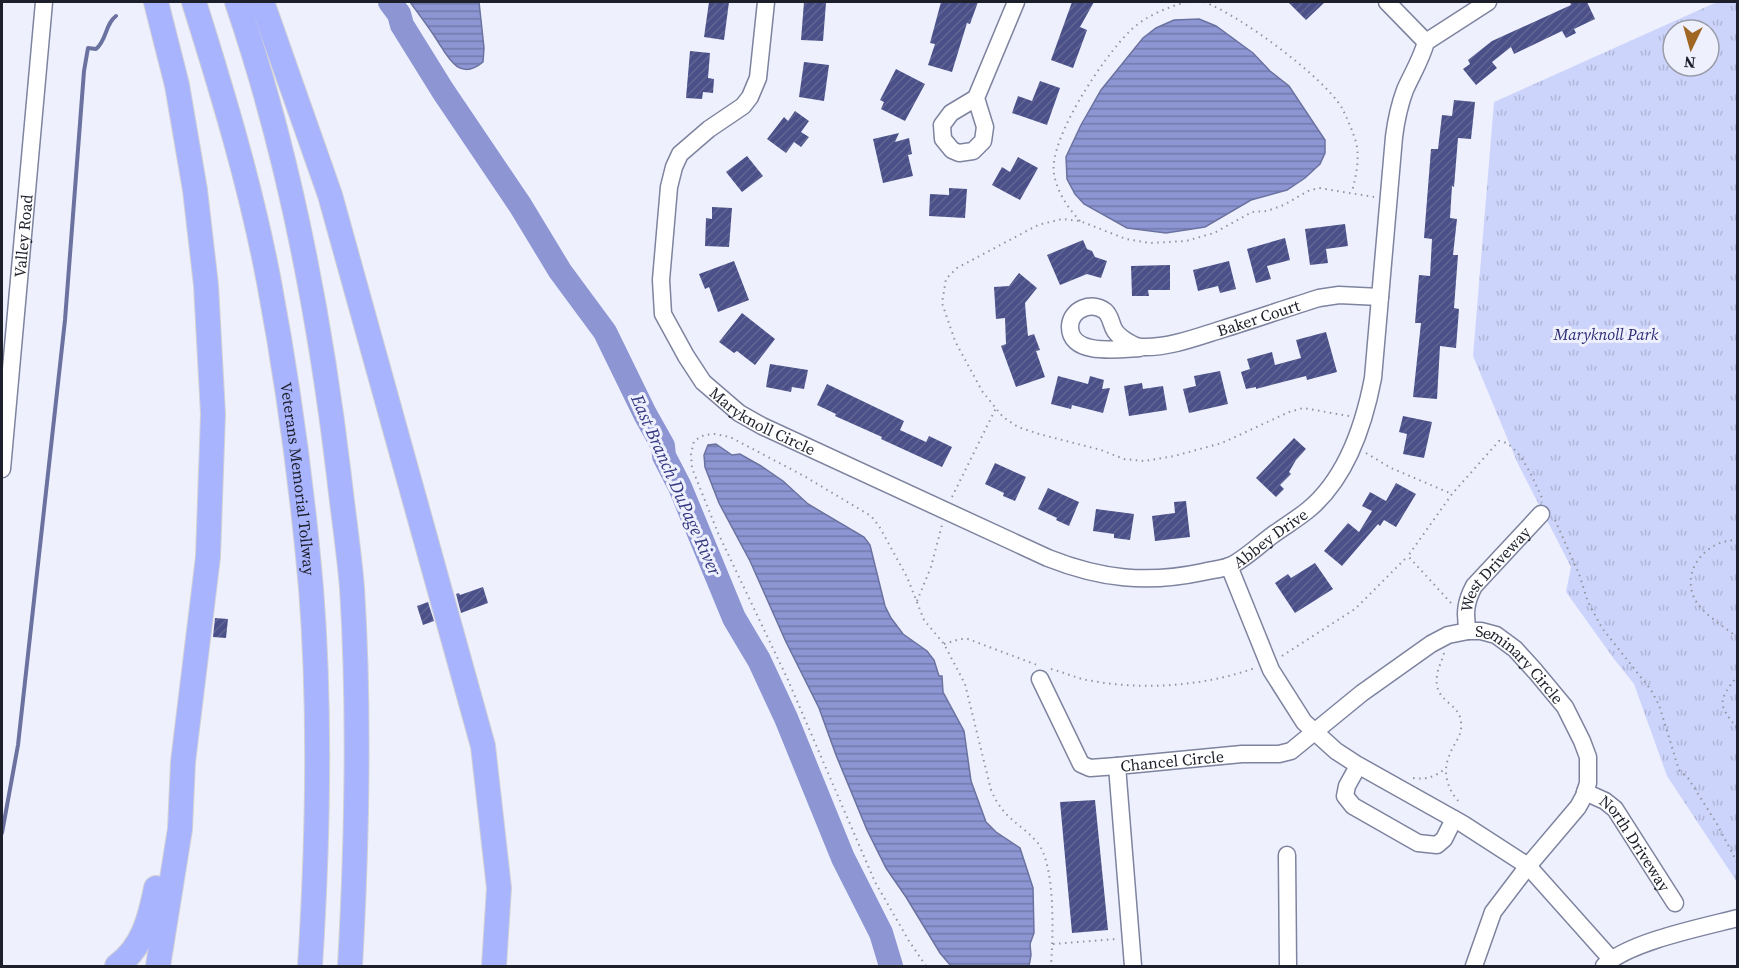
<svg xmlns="http://www.w3.org/2000/svg" width="1739" height="968" font-family="'Source Serif 4',serif">
	<style>
		.park { fill: url(#park-tufts); fill-rule: evenodd }
		.water { fill: url(#water-rules); stroke: #6b72a0; stroke-width: 1.5 }
		.lines { fill: none; stroke-linecap: round; stroke-linejoin: round }
		.stream { stroke: #6b72a0; stroke-width: 4 }
		.river { stroke: #8d96d3; stroke-width: 24 }
		.building { fill: url(#building-hatch) }
		.minor-casing { stroke: #7e839f; stroke-width: 19 }
		.highway-casing { stroke: #d2d2d4; stroke-width: 26 }
		.path { stroke: #9295a0; stroke-width: 2; stroke-dasharray: 1.5 4.5; stroke-linecap: butt }
		.minor { stroke: #fff; stroke-width: 16 }
		.highway { stroke: #a9b4fe; stroke-width: 24 }
		.labels { text-anchor: middle; stroke-width: 6; stroke-linejoin: round; paint-order: stroke }
		.street-label { font-size: 16px; fill: #1d1f2a; stroke: #eef1fd }
		.park-label { font-size: 16px; font-style: italic; fill: #2b2c73; stroke: #eef1fd }
		.water-label { font-size: 18px; font-style: italic; fill: #343880; stroke: #eef1fd }
	</style>
	<defs>
		<pattern id="park-tufts" width="24" height="20" patternUnits="userSpaceOnUse" patternTransform="scale(1.5)"><rect width="24" height="20" fill="#cdd4fb"/><path d="M3 7l-1-3M5 7V3M7 7l1-3M15 17l-1-3M17 17v-4M19 17l1-3" fill="none" stroke="#b0b6d7"/></pattern>
		<pattern id="water-rules" width="6" height="5" patternUnits="userSpaceOnUse" patternTransform="scale(1.5)"><rect width="6" height="5" fill="#8d96d3"/><path d="M0 2.5h6" fill="none" stroke="#737aab"/></pattern>
		<pattern id="building-hatch" width="6" height="6" patternUnits="userSpaceOnUse" patternTransform="scale(1.5)"><rect width="6" height="6" fill="#4b5188"/><path d="M-1 1l2-2M0 6l6-6M5 7l2-2" fill="none" stroke="#616693"/></pattern>
	</defs>
	<rect width="100%" height="100%" fill="#eef1fd"/>
	<path class="park" d="M 1717,2 L 1737,2 L 1737,882 L 1667,776 L 1634,684 L 1614,659 L 1566,592 L 1571,567 L 1518,464 L 1473,356 L 1494,102 ZM 1673,30 L 1709,30 L 1709,66 L 1673,66 Z"/>
	<g class="water">
		<path d="M 410,2 L 479,2 L 484,48 L 483,62 C 458,83 447,55 435,37 C 427,25 418,13 410,2 Z"/>
		<polygon points="1199,19 1216,26 1253,53 1270,71 1289,86 1325,140 1325,153 1320,164 1305,178 1287,190 1251,200 1205,227 1166,233 1127,228 1084,204 1075,194 1067,179 1066,157 1081,125 1101,90 1143,38 1156,28 1174,20"/>
		<polygon points="716,444 732,455 740,454 761,466 783,481 808,504 864,537 870,545 885,606 891,618 903,634 927,651 934,660 939,676 942,676 943,692 964,731 971,781 986,822 996,832 1020,848 1033,888 1034,933 1030,944 1031,955 1029,966 951,966 940,953 906,897 886,868 867,830 836,755 819,708 786,642 750,561 719,503 705,467 704,455 708,445"/>
	</g>
	<g class="lines">
		<path class="stream" d="M 2,833 L 18,745 L 65,320 L 84,71 L 88,48 L 96,49 C 107,40 105,24 116,16"/>
		<polyline class="river" points="390,2 399,14 402,25 443,91 520,205 560,271 605,332 645,414 663,446 664,456 680,487 734,618 759,660 786,718 843,858 881,933 891,966"/>
	</g>
	<g class="building">
		<polygon points="709,2 729,2 724,40 704,37"/>
		<polygon points="804,2 826,3 823,41 801,40"/>
		<polygon points="941,2 978,2 970,24 967,23 952,72 928,65 935,44 930,43"/>
		<polygon points="1072,2 1094,2 1080,27 1087,30 1073,68 1051,60"/>
		<polygon points="1288,2 1325,2 1306,20"/>
		<polygon points="1570,2 1587,2 1595,19 1574,29 1576,33 1566,38 1562,31 1514,54 1511,47 1492,62 1497,68 1476,85 1463,69 1470,64 1468,60 1492,41 1571,5"/>
		<polygon points="690,51 710,53 708,78 714,79 713,93 703,92 702,99 686,98"/>
		<polygon points="804,62 829,65 824,101 799,97"/>
		<polygon points="896,69 925,84 905,121 881,109 884,102 880,100"/>
		<polygon points="1040,81 1060,88 1047,125 1012,113 1018,96 1032,101"/>
		<polygon points="1454,100 1475,102 1471,139 1458,138 1454,187 1452,186 1450,218 1457,219 1453,255 1458,255 1454,308 1459,309 1456,348 1440,346 1437,399 1413,397 1421,323 1415,323 1419,275 1430,276 1432,239 1424,238 1431,149 1438,149 1442,115 1452,116"/>
		<polygon points="795,111 809,121 801,132 809,137 801,147 794,142 786,153 767,139 784,117 788,121"/>
		<polygon points="899,133 895,142 909,138 912,154 908,155 913,176 883,183 873,139"/>
		<polygon points="747,156 763,176 742,192 726,172"/>
		<polygon points="1018,157 1038,168 1020,200 992,185 1002,167 1010,172"/>
		<polygon points="949,188 967,189 965,218 929,216 930,194 949,195"/>
		<polygon points="712,207 732,208 729,247 705,246 706,218 712,219"/>
		<polygon points="1345,224 1348,246 1326,249 1328,263 1310,265 1305,229"/>
		<polygon points="1285,238 1290,260 1267,266 1271,279 1256,283 1247,249"/>
		<polygon points="1083,240 1087,249 1092,251 1095,257 1107,261 1101,278 1087,274 1060,285 1047,255"/>
		<polygon points="734,261 749,300 718,312 709,287 705,289 699,274"/>
		<polygon points="1229,261 1236,289 1220,293 1218,286 1198,291 1193,270"/>
		<polygon points="1170,265 1170,290 1148,290 1149,296 1132,296 1131,266"/>
		<polygon points="1019,273 1037,288 1025,303 1026,316 1028,336 1034,334 1040,350 1036,351 1045,377 1016,387 1001,346 1006,344 1005,318 996,319 994,287 1009,286"/>
		<polygon points="742,313 775,339 755,365 737,351 734,353 719,342"/>
		<polygon points="1326,332 1337,372 1307,380 1306,376 1256,389 1256,387 1246,389 1241,372 1250,369 1247,359 1272,352 1275,365 1301,358 1296,340"/>
		<polygon points="770,364 808,370 804,389 792,387 791,392 766,387"/>
		<polygon points="1220,371 1228,404 1189,413 1183,389 1196,386 1194,376"/>
		<polygon points="1058,376 1088,384 1090,376 1104,380 1102,389 1110,388 1103,413 1072,405 1071,409 1051,404"/>
		<polygon points="1142,383 1143,389 1163,386 1167,410 1129,416 1124,386"/>
		<polygon points="827,384 904,421 900,430 926,442 929,436 952,447 942,467 881,439 882,437 835,416 836,414 817,405"/>
		<polygon points="1403,416 1432,422 1424,458 1403,454 1407,434 1399,432"/>
		<polygon points="1294,438 1306,449 1296,460 1289,472 1291,474 1280,485 1284,489 1276,497 1256,478"/>
		<polygon points="995,463 1026,477 1015,501 1003,496 1004,493 985,484"/>
		<polygon points="1396,483 1416,494 1396,527 1384,520 1380,526 1378,524 1342,566 1324,551 1348,523 1359,532 1372,511 1362,506 1370,492 1386,501"/>
		<polygon points="1048,488 1079,502 1069,526 1056,520 1057,518 1038,509"/>
		<polygon points="1186,501 1190,537 1155,541 1152,516 1175,513 1174,502"/>
		<polygon points="1096,509 1134,514 1130,540 1114,538 1114,534 1093,531"/>
		<polygon points="1315,563 1333,589 1295,613 1275,583 1288,574 1291,578"/>
		<polygon points="483,587 488,603 461,613 456,594 459,593 460,595"/>
		<polygon points="428,602 434,621 423,625 417,606"/>
		<polygon points="215,618 228,619 226,638 213,637"/>
		<polygon points="1095,800 1108,930 1072,933 1060,802"/>
	</g>
	<g class="lines">
		<defs>
			<g id="minor">
				<path id="s1" d="M 766,2 L 758,78 L 750,97 L 743,106 L 709,129 L 680,154 L 674,167 L 669,187 L 661,280 L 663,314 L 686,356 L 703,382 L 739,413 L 762,426 L 1048,558 C 1101,579 1147,584 1203,572 C 1212,570 1222,569 1230,566 C 1245,559 1260,544 1274,534 C 1285,526 1297,519 1308,510 C 1347,478 1364,425 1373,378 L 1394,137 C 1396,121 1399,106 1405,90 C 1412,74 1421,60 1426,42 L 1488,2"/>
				<polyline points="1387,2 1426,42"/>
				<polyline points="976,98 985,127 983,141 973,151 959,153 952,150 943,139 942,125 951,113 976,98 1016,2"/>
				<path id="s2" d="M 1140,348 C 1120,349 1069,357 1070,326 C 1071,309 1092,301 1105,311 C 1111,316 1111,325 1115,331 C 1120,338 1134,347 1142,347 C 1169,348 1197,337 1223,329 C 1255,319 1287,308 1319,298 L 1339,295 L 1380,297"/>
				<path id="s3" d="M 2,469 L 44,2"/>
				<polyline points="1229,566 1271,670 1304,722 1336,751 1356,764 1463,824 1528,866 1611,959"/>
				<path id="s4" d="M 1468,631 C 1464,613 1466,601 1474,586 L 1541,514"/>
				<polyline points="1040,679 1081,764 1090,768 1117,766"/>
				<polyline points="1358,766 1347,786 1345,796 1353,806 1418,843 1437,845 1444,839 1454,819"/>
				<path id="s5" d="M 1585,792 L 1605,801 L 1615,809 L 1675,903"/>
				<polyline points="1287,855 1288,966"/>
				<path id="s6" d="M 1133,966 L 1117,766 L 1242,754 L 1279,754 L 1291,751 L 1362,693 L 1431,644 L 1448,635 L 1468,631 L 1481,631 L 1496,635 L 1515,649 L 1535,671 L 1565,707 L 1582,741 L 1588,757 L 1588,783 L 1584,796 L 1578,807 L 1528,866 L 1493,912 L 1474,966"/>
				<path d="M 1604,966 C 1628,942 1703,927 1738,918"/>
			</g>
			<g id="highway">
				<polyline points="156,2 177,85 195,190 206,285 213,414 208,557 183,762 180,829 158,966"/>
				<path id="s7" d="M 194,2 C 223,94 251,187 269,282 C 288,383 302,486 311,588 C 321,714 318,841 310,966"/>
				<path d="M 237,2 C 289,154 320,316 339,476 C 343,513 349,551 352,588 C 360,714 357,841 350,966"/>
				<polyline points="262,2 330,195 483,746 499,888 494,966"/>
				<path d="M 117,966 C 143,947 150,918 156,888"/>
			</g>
		</defs>
		<use href="#minor" class="minor-casing"/>
		<use href="#highway" class="highway-casing"/>
		<g class="path">
			<path d="M 1204,2 C 1238,14 1324,77 1342,108 C 1347,118 1353,132 1356,142 C 1360,160 1356,175 1352,192"/>
			<path d="M 1080,221 C 1068,208 1057,192 1054,174 C 1048,139 1105,55 1130,31 C 1145,16 1166,8 1186,2"/>
			<polyline points="1349,416 1303,408 1289,412 1222,443 1174,456 1144,461 1124,459 1101,450 1039,434 1018,427 1003,417 982,391 955,341 942,303 946,279 957,268 1038,225 1062,219 1080,221 1126,239 1150,243 1186,241 1214,233 1252,212 1267,211 1284,205 1308,191 1319,188 1374,197"/>
			<polyline points="1366,453 1391,468 1452,494"/>
			<polyline points="952,497 996,408"/>
			<polyline points="1555,520 1579,574 1588,602 1602,628 1651,690 1659,705 1679,770 1688,778 1717,824 1738,864"/>
			<path d="M 1738,540 C 1702,539 1675,579 1701,608 C 1711,619 1726,628 1738,638"/>
			<polyline points="917,601 931,567 942,525"/>
			<path d="M 1451,603 L 1408,556 L 1452,494 L 1499,441 C 1520,443 1534,482 1543,500"/>
			<polyline points="944,644 960,639 968,639 1037,665"/>
			<path d="M 1444,653 C 1442,661 1438,668 1437,675 C 1433,703 1459,701 1461,722 C 1463,736 1453,744 1449,756 C 1442,774 1448,790 1460,803"/>
			<polyline points="1282,656 1355,609 1408,556"/>
			<path d="M 1051,669 C 1062,672 1072,676 1082,679 C 1138,691 1201,687 1255,668"/>
			<path d="M 1738,675 C 1718,701 1717,704 1738,729"/>
			<path d="M 1413,778 C 1426,780 1435,777 1446,768"/>
			<polyline points="1053,944 1116,939"/>
			<path d="M 926,966 L 909,941 L 875,882 L 788,680 L 718,533 L 692,468 L 691,454 L 694,441 L 704,435 L 715,434 L 730,437 L 804,476 L 871,516 L 879,526 L 907,577 L 924,620 L 944,644 L 965,684 L 991,790 C 1004,820 1018,821 1037,842 C 1056,864 1053,938 1051,966"/>
		</g>
		<use href="#minor" class="minor"/>
		<use href="#highway" class="highway"/>
	</g>
	<g class="labels">
		<g class="street-label">
			<text dy="6" stroke="none"><textPath href="#s3" startOffset="234">Valley Road</textPath></text>
			<text dy="6" stroke="none"><textPath href="#s2" startOffset="304">Baker Court</textPath></text>
			<text dy="6" stroke="none"><textPath href="#s1" startOffset="501">Maryknoll Circle</textPath></text>
			<text dy="6" stroke="none"><textPath href="#s7" startOffset="489">Veterans Memorial Tollway</textPath></text>
			<text dy="6" stroke="none"><textPath href="#s1" startOffset="1053">Abbey Drive</textPath></text>
			<text dy="6" stroke="none"><textPath href="#s4" startOffset="72">West Driveway</textPath></text>
			<text dy="6" stroke="none"><textPath href="#s6" startOffset="656">Seminary Circle</textPath></text>
			<text dy="6" stroke="none"><textPath href="#s6" startOffset="256">Chancel Circle</textPath></text>
			<text dy="6" stroke="none"><textPath href="#s5" startOffset="74">North Driveway</textPath></text>
		</g>
		<g class="park-label">
			<text x="1606" y="340">Maryknoll Park</text>
		</g>
		<g class="water-label">
			<text transform="translate(676 485) rotate(66)" y="6">East Branch DuPage River</text>
		</g>
	</g>
	<rect width="1739" height="968" fill="none" stroke="#1d1f2a" stroke-width="6"/>
	<g transform="translate(1691 48) rotate(185)"><circle r="28" fill="#eef1fd" stroke="#9a9da9" stroke-width="1.5"/>
	<path d="M0-4.5L10 22L0 15L-10 22Z" fill="#9f6723"/>
	<text y="-9" font-size="16" font-weight="bold" text-anchor="middle" fill="#1d1f2a">N</text>
	</g>
</svg>
